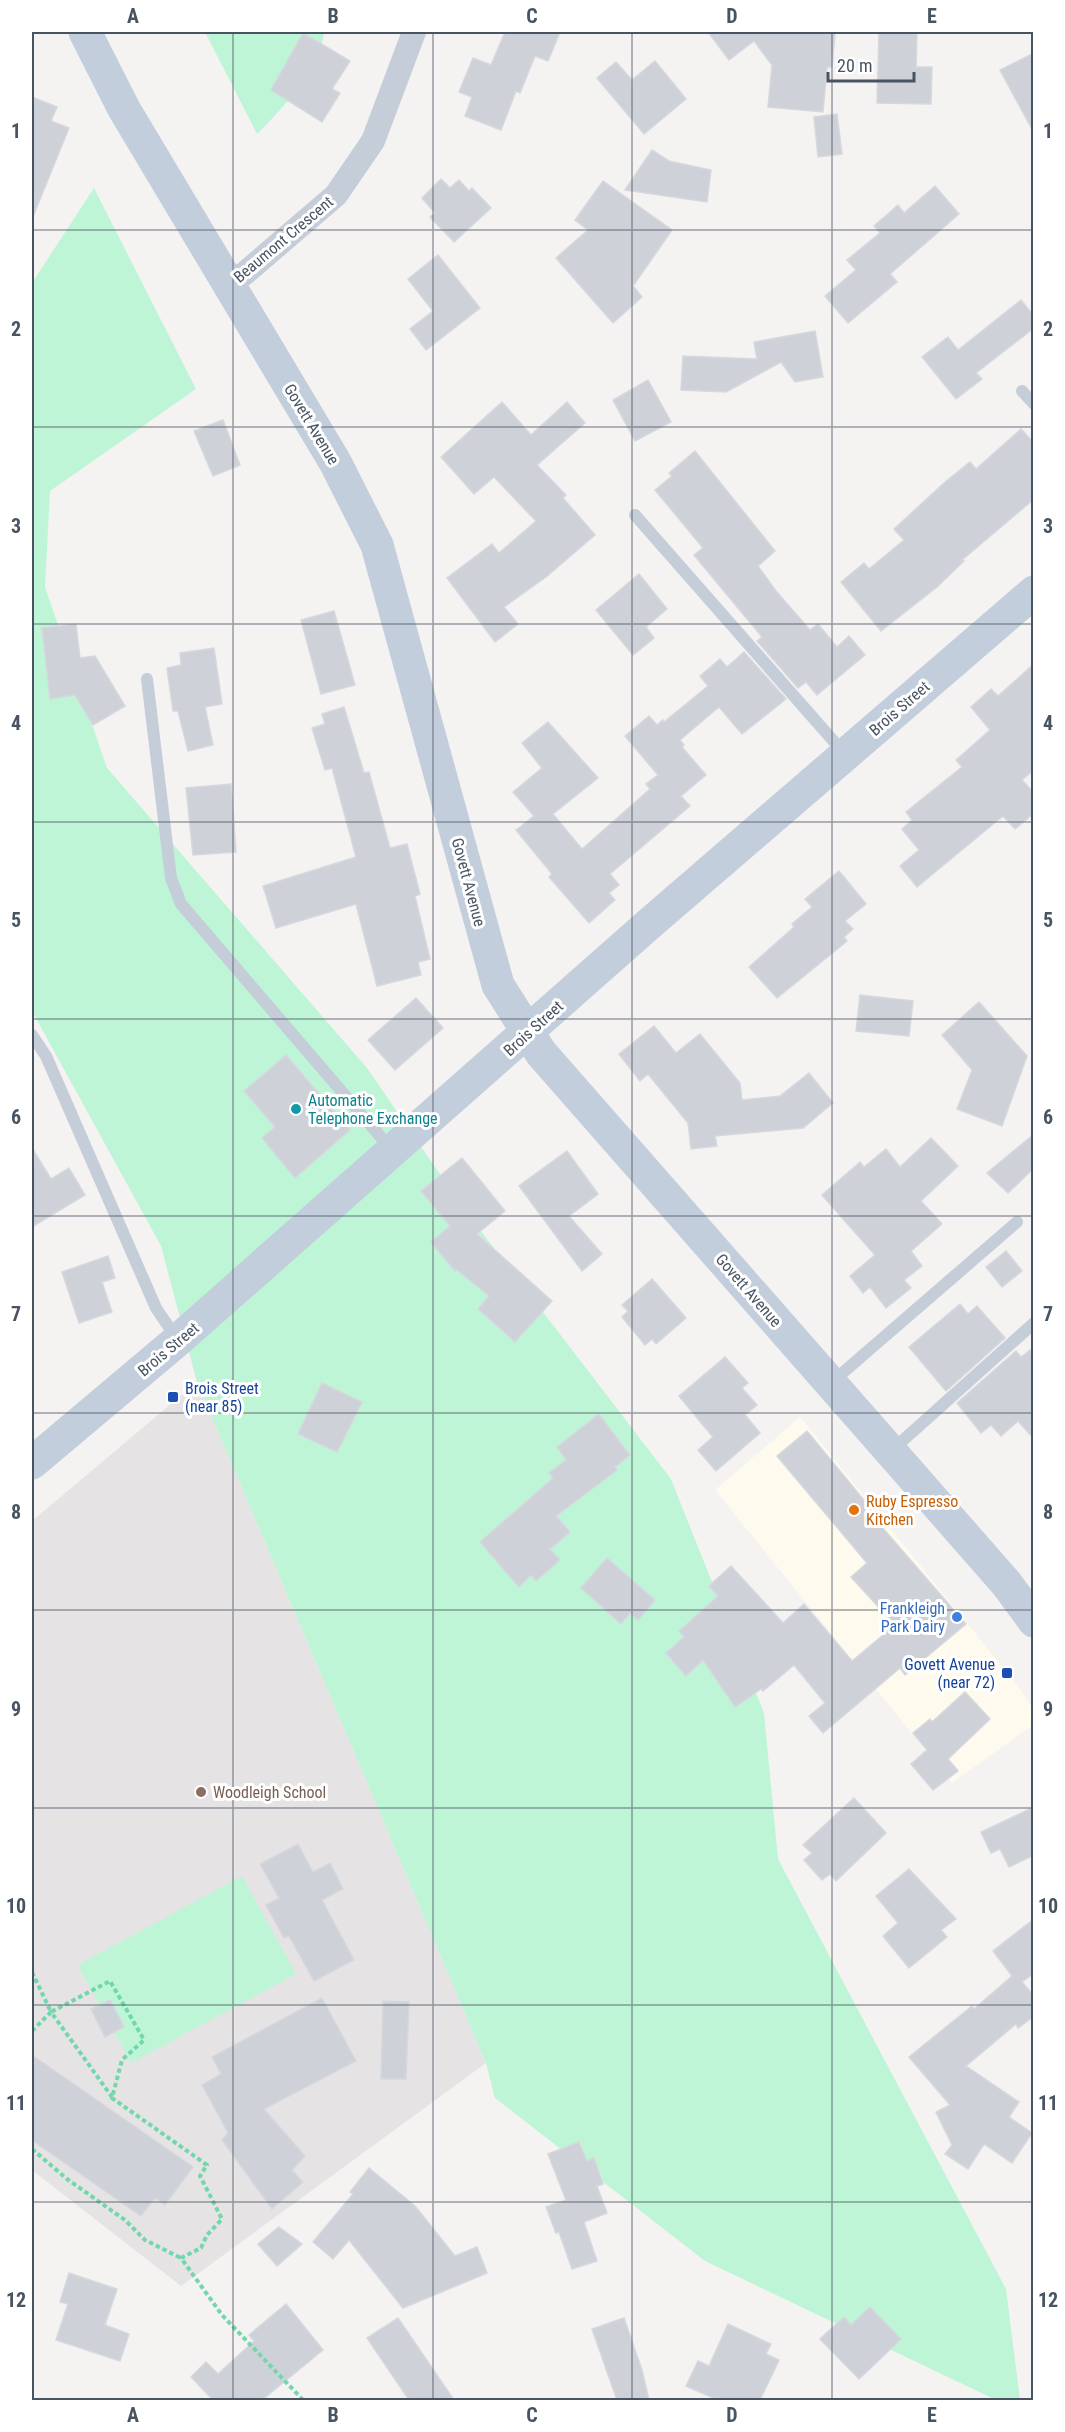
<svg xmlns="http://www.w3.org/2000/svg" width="1065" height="2432" font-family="'Roboto Condensed',sans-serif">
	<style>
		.commercial { fill: #fefaed }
		.education { fill: #e6e3e4 }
		.green { fill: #bef5d7 }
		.building { fill: #ced1d8; stroke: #d6d8de; stroke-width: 1.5 }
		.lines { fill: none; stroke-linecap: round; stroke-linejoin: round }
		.path { stroke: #72d7ac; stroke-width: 4; stroke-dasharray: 4.5 3; stroke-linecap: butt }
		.lane { stroke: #c5cdd8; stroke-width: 12 }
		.street { stroke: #c5cdd8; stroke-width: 24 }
		.secondary { stroke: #c3cedc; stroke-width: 33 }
		.grid { fill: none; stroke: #485462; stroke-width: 1.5; stroke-opacity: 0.55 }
		.culture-dot { fill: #0f9aa8; stroke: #fff; stroke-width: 2 }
		.transit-dot { fill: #1a4fb4; stroke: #fff; stroke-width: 2 }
		.food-dot { fill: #e8710a; stroke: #fff; stroke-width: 2 }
		.shop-dot { fill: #3f7fe0; stroke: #fff; stroke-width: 2 }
		.education-dot { fill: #8d6e63; stroke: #fff; stroke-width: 2 }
		.labels { text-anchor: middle; stroke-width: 6; stroke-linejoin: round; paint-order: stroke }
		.street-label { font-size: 16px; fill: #485462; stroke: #fff }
		.culture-label { font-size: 16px; fill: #0d838f; stroke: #fff; text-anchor: start }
		.transit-label { font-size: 16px; fill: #164399; stroke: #fff; text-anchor: start }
		.food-label { font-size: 16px; fill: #c56008; stroke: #fff; text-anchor: start }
		.shop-label { font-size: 16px; fill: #366cbe; stroke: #fff; text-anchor: end }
		.education-label { font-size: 16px; fill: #785e54; stroke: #fff; text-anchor: start }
		.neatline { fill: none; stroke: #485462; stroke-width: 2 }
		.grid-label { font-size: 20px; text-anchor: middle; font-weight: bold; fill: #485462 }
	</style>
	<rect width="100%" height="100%" fill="#f5f2f2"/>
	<polygon class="commercial" points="800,1417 1021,1690 1033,1709 1033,1725 952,1783 715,1490"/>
	<polygon class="education" points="197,1382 486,2063 181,2286 32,2170 32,1521"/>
	<g class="green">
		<path d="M 205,32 L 324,32 C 321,68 282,109 257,134 Z"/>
		<polygon points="94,188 196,389 50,491 45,587 107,768 367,1068 464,1209 671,1479 764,1713 778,1859 1006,2289 1020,2400 996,2400 705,2261 495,2098 486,2063 197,1382 161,1246 32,1011 32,283"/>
		<polygon points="242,1876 296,1974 131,2063 78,1965"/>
	</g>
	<g class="building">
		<polygon points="505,32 560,32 548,61 535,56 520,93 516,91 501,130 465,116 472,97 459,92 473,58 491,65"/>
		<polygon points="708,32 803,32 835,34 832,67 827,67 823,112 768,107 772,65 754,41 729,60"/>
		<polygon points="879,32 917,32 916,67 932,67 931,104 877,103"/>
		<polygon points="303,33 350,61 332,89 340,93 322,122 271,90"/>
		<polygon points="1034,53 1034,133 1000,70"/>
		<polygon points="655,61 686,99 644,134 597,78 616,62 632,80"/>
		<polygon points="32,97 57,107 51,121 69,128 32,219"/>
		<polygon points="837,114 842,154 818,157 814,117"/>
		<polygon points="652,150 669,161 711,170 707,202 625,190"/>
		<polygon points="441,179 450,188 459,180 469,191 472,188 491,208 454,242 430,217 435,213 422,198"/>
		<polygon points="603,181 672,230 633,286 642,297 613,323 556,258 588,230 575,220"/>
		<polygon points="935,186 959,214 890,274 897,282 848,323 825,296 856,270 847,260 880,233 874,226 898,205 904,213"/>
		<polygon points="438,255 480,308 426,350 410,329 433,311 408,279"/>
		<polygon points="1021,300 1034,316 1034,328 976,373 982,379 956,399 922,357 948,337 958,350"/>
		<polygon points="815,331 823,377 795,382 781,362 726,392 681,390 683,356 757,359 754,342"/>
		<polygon points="648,380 671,422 635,441 613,400"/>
		<polygon points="502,402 531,435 567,402 585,423 537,465 566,495 563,498 595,535 546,577 504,607 518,624 495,642 447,578 492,544 499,553 536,521 494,477 474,494 441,457"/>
		<polygon points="223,420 240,465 213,476 194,431"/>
		<polygon points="1021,429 1034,443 1034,499 962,560 964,561 937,587 881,631 841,582 864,563 869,569 904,540 894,529 945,482 970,462 976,469"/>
		<polygon points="695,451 775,551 758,566 776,591 810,630 818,624 837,647 849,636 865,655 817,695 806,682 798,688 757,641 762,637 694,555 703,548 655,490 672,476 669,473"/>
		<polygon points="639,574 667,609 646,627 654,638 633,655 596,610"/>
		<polygon points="334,611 355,685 321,694 301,620"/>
		<polygon points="76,624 80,658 95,656 125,706 93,725 75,695 50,699 42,628"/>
		<polygon points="214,648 222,704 205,707 213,745 188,751 178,711 173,711 167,668 181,665 180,653"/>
		<polygon points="744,652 786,699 742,734 719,707 680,740 684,745 682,747 706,775 681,796 690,806 610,874 619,885 609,893 615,900 589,923 549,877 552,874 516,830 534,816 513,792 542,768 522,743 548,722 598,778 553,814 582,849 650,789 646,784 658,775 625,736 649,716 657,725 663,720 664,722 708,686 700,676 720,659 727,667"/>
		<polygon points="1034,664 1034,770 1022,780 1034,793 1034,813 1015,829 1003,816 917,887 900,866 919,850 902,829 912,820 906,812 962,767 956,760 990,730 971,707 991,689 998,696"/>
		<polygon points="344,707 364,773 369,772 390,848 407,844 420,894 415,896 430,959 418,962 421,975 377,986 356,904 276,928 263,886 356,857 332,768 325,770 312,728 325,724 322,714"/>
		<polygon points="231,784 236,852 193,855 186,788"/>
		<polygon points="839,871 866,904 845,921 853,929 844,937 847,941 777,998 749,967 794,927 792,924 812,907 805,899"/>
		<polygon points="860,995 913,1001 909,1036 856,1031"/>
		<polygon points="416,998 443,1028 395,1070 368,1040"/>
		<polygon points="979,1002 1027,1056 1002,1126 957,1109 972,1070 942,1035"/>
		<polygon points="654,1026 676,1053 700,1034 740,1083 742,1100 780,1096 809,1073 833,1103 803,1128 715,1136 717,1146 691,1149 688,1123 648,1074 640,1081 619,1054"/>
		<polygon points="286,1055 350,1130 295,1178 262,1138 275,1127 244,1091"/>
		<polygon points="1034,1134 1034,1168 1008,1193 987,1173"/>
		<polygon points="931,1138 958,1166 921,1201 942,1224 911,1251 922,1266 904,1280 911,1288 886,1308 870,1287 863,1293 850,1276 875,1255 822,1195 860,1162 864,1167 886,1149 900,1167"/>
		<polygon points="32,1148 51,1179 69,1168 85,1195 32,1227"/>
		<polygon points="567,1151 598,1194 569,1216 602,1254 582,1271 519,1186"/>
		<polygon points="462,1158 505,1211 477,1234 552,1301 515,1342 478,1309 489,1296 457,1270 455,1271 431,1242 450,1226 421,1191"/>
		<polygon points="1006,1251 1022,1271 1002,1287 986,1267"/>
		<polygon points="108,1256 115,1278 102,1282 112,1312 79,1323 62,1272"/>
		<polygon points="652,1279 686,1318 656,1344 652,1339 645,1345 622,1317 628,1311 622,1305"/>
		<polygon points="960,1304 968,1314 977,1306 1005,1338 946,1391 909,1347"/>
		<polygon points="1034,1347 1034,1439 1018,1421 1001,1436 991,1425 981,1433 957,1403 1016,1351 1021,1357"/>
		<polygon points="725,1357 748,1383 742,1388 757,1405 745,1415 760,1433 716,1471 698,1450 713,1437 679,1396"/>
		<polygon points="322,1383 362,1402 337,1452 298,1434"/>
		<polygon points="599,1414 630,1455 615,1467 617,1470 556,1516 570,1532 550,1549 560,1560 536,1581 531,1575 519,1587 480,1542 553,1478 549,1473 566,1460 557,1447"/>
		<polygon points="807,1431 878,1517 875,1519 966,1624 905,1675 900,1668 823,1733 809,1716 825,1703 794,1665 763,1691 761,1689 735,1707 703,1660 686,1676 666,1653 684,1637 679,1631 718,1596 709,1586 731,1566 783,1623 804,1604 852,1661 895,1625 851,1577 867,1563 777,1456"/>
		<polygon points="607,1558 655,1600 638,1620 630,1613 621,1624 581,1588"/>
		<polygon points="965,1692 990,1719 948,1759 958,1771 933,1790 911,1764 927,1750 913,1733 930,1719 932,1722"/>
		<polygon points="854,1798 886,1833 836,1881 830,1874 822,1880 804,1860 812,1853 803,1845"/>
		<polygon points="1034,1807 1034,1855 1009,1867 1000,1849 991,1853 981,1832"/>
		<polygon points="298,1844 313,1872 330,1863 343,1889 322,1900 354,1960 314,1981 289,1936 284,1938 266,1905 279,1898 260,1864"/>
		<polygon points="909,1869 956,1919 941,1930 947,1937 909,1968 883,1936 898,1923 876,1896"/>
		<polygon points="1034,1919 1034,1973 1022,1982 1034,1996 1034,2016 1018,2028 1016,2024 966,2066 1019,2102 1009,2117 1032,2133 1012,2163 984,2144 968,2169 945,2154 952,2145 936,2112 950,2105 909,2057 972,2006 974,2009 1012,1976 993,1951"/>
		<polygon points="322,1998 356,2061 264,2109 305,2156 292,2170 303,2182 272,2209 222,2140 228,2133 202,2085 221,2074 212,2057"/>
		<polygon points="110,2000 124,2027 105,2037 91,2009"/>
		<polygon points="383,2001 409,2002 406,2079 381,2079"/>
		<polygon points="32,2055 193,2167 165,2205 155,2198 141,2216 32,2140"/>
		<polygon points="579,2142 587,2161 594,2158 603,2184 597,2186 607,2213 584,2222 597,2261 572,2269 559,2232 556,2233 546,2207 566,2200 548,2154"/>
		<polygon points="369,2168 415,2206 455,2256 477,2247 487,2273 403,2308 349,2240 333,2259 313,2242 353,2194 350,2192"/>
		<polygon points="279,2227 302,2244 277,2266 258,2244"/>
		<polygon points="69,2273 117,2289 105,2325 129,2334 120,2361 56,2340 68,2304 60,2302"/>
		<polygon points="286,2304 323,2350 262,2400 213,2400 191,2377 206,2362 218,2374 254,2341 249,2335"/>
		<polygon points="870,2307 901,2339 859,2379 820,2339 844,2317 851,2325"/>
		<polygon points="398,2318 454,2400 409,2400 367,2338"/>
		<polygon points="624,2318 642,2370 649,2400 617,2400 592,2329"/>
		<polygon points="728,2324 771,2344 766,2354 779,2360 760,2400 718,2400 686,2386 698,2361 709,2366"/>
	</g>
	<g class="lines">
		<g class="path">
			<polyline points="32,1972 51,2012 110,1981 144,2040 122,2060 112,2098 207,2165 200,2176 222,2219 207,2235 201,2248 181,2258 222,2315 303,2400"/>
			<polyline points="32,2031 51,2012 112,2097"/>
			<polyline points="32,2149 67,2179 125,2220 145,2240 181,2258"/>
		</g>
		<g class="lane">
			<polyline points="1022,391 1034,404"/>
			<polyline points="635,515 844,753"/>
			<polyline points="147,679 171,878 181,904 391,1149"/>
			<polyline points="32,1035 46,1056 156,1308 177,1339"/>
			<polyline points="832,1382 1017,1222"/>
			<polyline points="891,1451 1034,1323"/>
		</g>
		<polyline class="street" points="228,284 244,274 336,195 373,141 414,32"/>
		<g class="secondary">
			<polyline points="85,32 124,109 335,462 377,545 498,985 541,1053 1006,1583 1034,1621"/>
			<polyline points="32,1463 178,1340 649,924 1034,592"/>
		</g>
	</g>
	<path class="grid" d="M 233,32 L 233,2400M 433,32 L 433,2400M 632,32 L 632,2400M 832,32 L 832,2400M 32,230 L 1034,230M 32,427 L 1034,427M 32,624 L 1034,624M 32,822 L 1034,822M 32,1019 L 1034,1019M 32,1216 L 1034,1216M 32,1413 L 1034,1413M 32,1610 L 1034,1610M 32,1808 L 1034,1808M 32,2005 L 1034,2005M 32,2202 L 1034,2202"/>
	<circle class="culture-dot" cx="296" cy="1109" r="6"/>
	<g class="transit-dot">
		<rect x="167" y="1391" width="12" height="12" rx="3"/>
		<rect x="1001" y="1667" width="12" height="12" rx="3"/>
	</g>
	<circle class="food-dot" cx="854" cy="1510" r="6"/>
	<circle class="shop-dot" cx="957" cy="1617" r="6"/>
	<circle class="education-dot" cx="201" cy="1792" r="6"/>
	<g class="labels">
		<g class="street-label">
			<text transform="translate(283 239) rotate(-40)" y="6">Beaumont Crescent</text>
			<text transform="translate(312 424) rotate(59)" y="6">Govett Avenue</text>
			<text transform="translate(899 708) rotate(-41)" y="6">Brois Street</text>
			<text transform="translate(469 882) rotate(75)" y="6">Govett Avenue</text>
			<text transform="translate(533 1028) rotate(-42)" y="6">Brois Street</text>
			<text transform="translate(749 1290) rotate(49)" y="6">Govett Avenue</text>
			<text transform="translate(168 1349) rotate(-40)" y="6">Brois Street</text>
		</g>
		<g class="culture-label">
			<text x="308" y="1106">Automatic<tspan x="308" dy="18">Telephone Exchange</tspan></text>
		</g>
		<g class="transit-label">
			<text x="185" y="1394">Brois Street<tspan x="185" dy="18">(near 85)</tspan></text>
			<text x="995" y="1670" text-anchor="end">Govett Avenue<tspan x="995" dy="18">(near 72)</tspan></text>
		</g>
		<g class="food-label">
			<text x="866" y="1507">Ruby Espresso<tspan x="866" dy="18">Kitchen</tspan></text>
		</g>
		<g class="shop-label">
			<text x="945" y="1614">Frankleigh<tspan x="945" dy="18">Park Dairy</tspan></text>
		</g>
		<g class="education-label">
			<text x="213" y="1798">Woodleigh School</text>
		</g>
	</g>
	<rect width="1065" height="2432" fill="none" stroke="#ffffff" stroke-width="66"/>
	<path d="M828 72v9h86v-9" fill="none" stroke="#485462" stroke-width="3"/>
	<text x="837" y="72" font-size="18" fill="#485462" stroke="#ffffff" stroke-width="4.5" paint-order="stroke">20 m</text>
	<rect x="33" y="33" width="999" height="2366" class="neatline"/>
	<g class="grid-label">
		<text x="133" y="23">A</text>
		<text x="333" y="23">B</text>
		<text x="532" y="23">C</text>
		<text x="732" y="23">D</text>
		<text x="932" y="23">E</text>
		<text x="16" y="138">1</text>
		<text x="1048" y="138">1</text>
		<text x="16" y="336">2</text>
		<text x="1048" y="336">2</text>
		<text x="16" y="533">3</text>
		<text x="1048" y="533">3</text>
		<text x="16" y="730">4</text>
		<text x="1048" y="730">4</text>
		<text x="16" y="927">5</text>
		<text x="1048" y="927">5</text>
		<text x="16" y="1124">6</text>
		<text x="1048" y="1124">6</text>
		<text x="16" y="1321">7</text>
		<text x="1048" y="1321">7</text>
		<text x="16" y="1519">8</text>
		<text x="1048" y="1519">8</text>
		<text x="16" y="1716">9</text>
		<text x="1048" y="1716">9</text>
		<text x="16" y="1913">10</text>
		<text x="1048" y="1913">10</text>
		<text x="16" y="2110">11</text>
		<text x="1048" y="2110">11</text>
		<text x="16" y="2307">12</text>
		<text x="1048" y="2307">12</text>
		<text x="133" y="2422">A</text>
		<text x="333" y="2422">B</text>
		<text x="532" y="2422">C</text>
		<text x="732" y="2422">D</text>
		<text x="932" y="2422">E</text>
	</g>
</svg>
